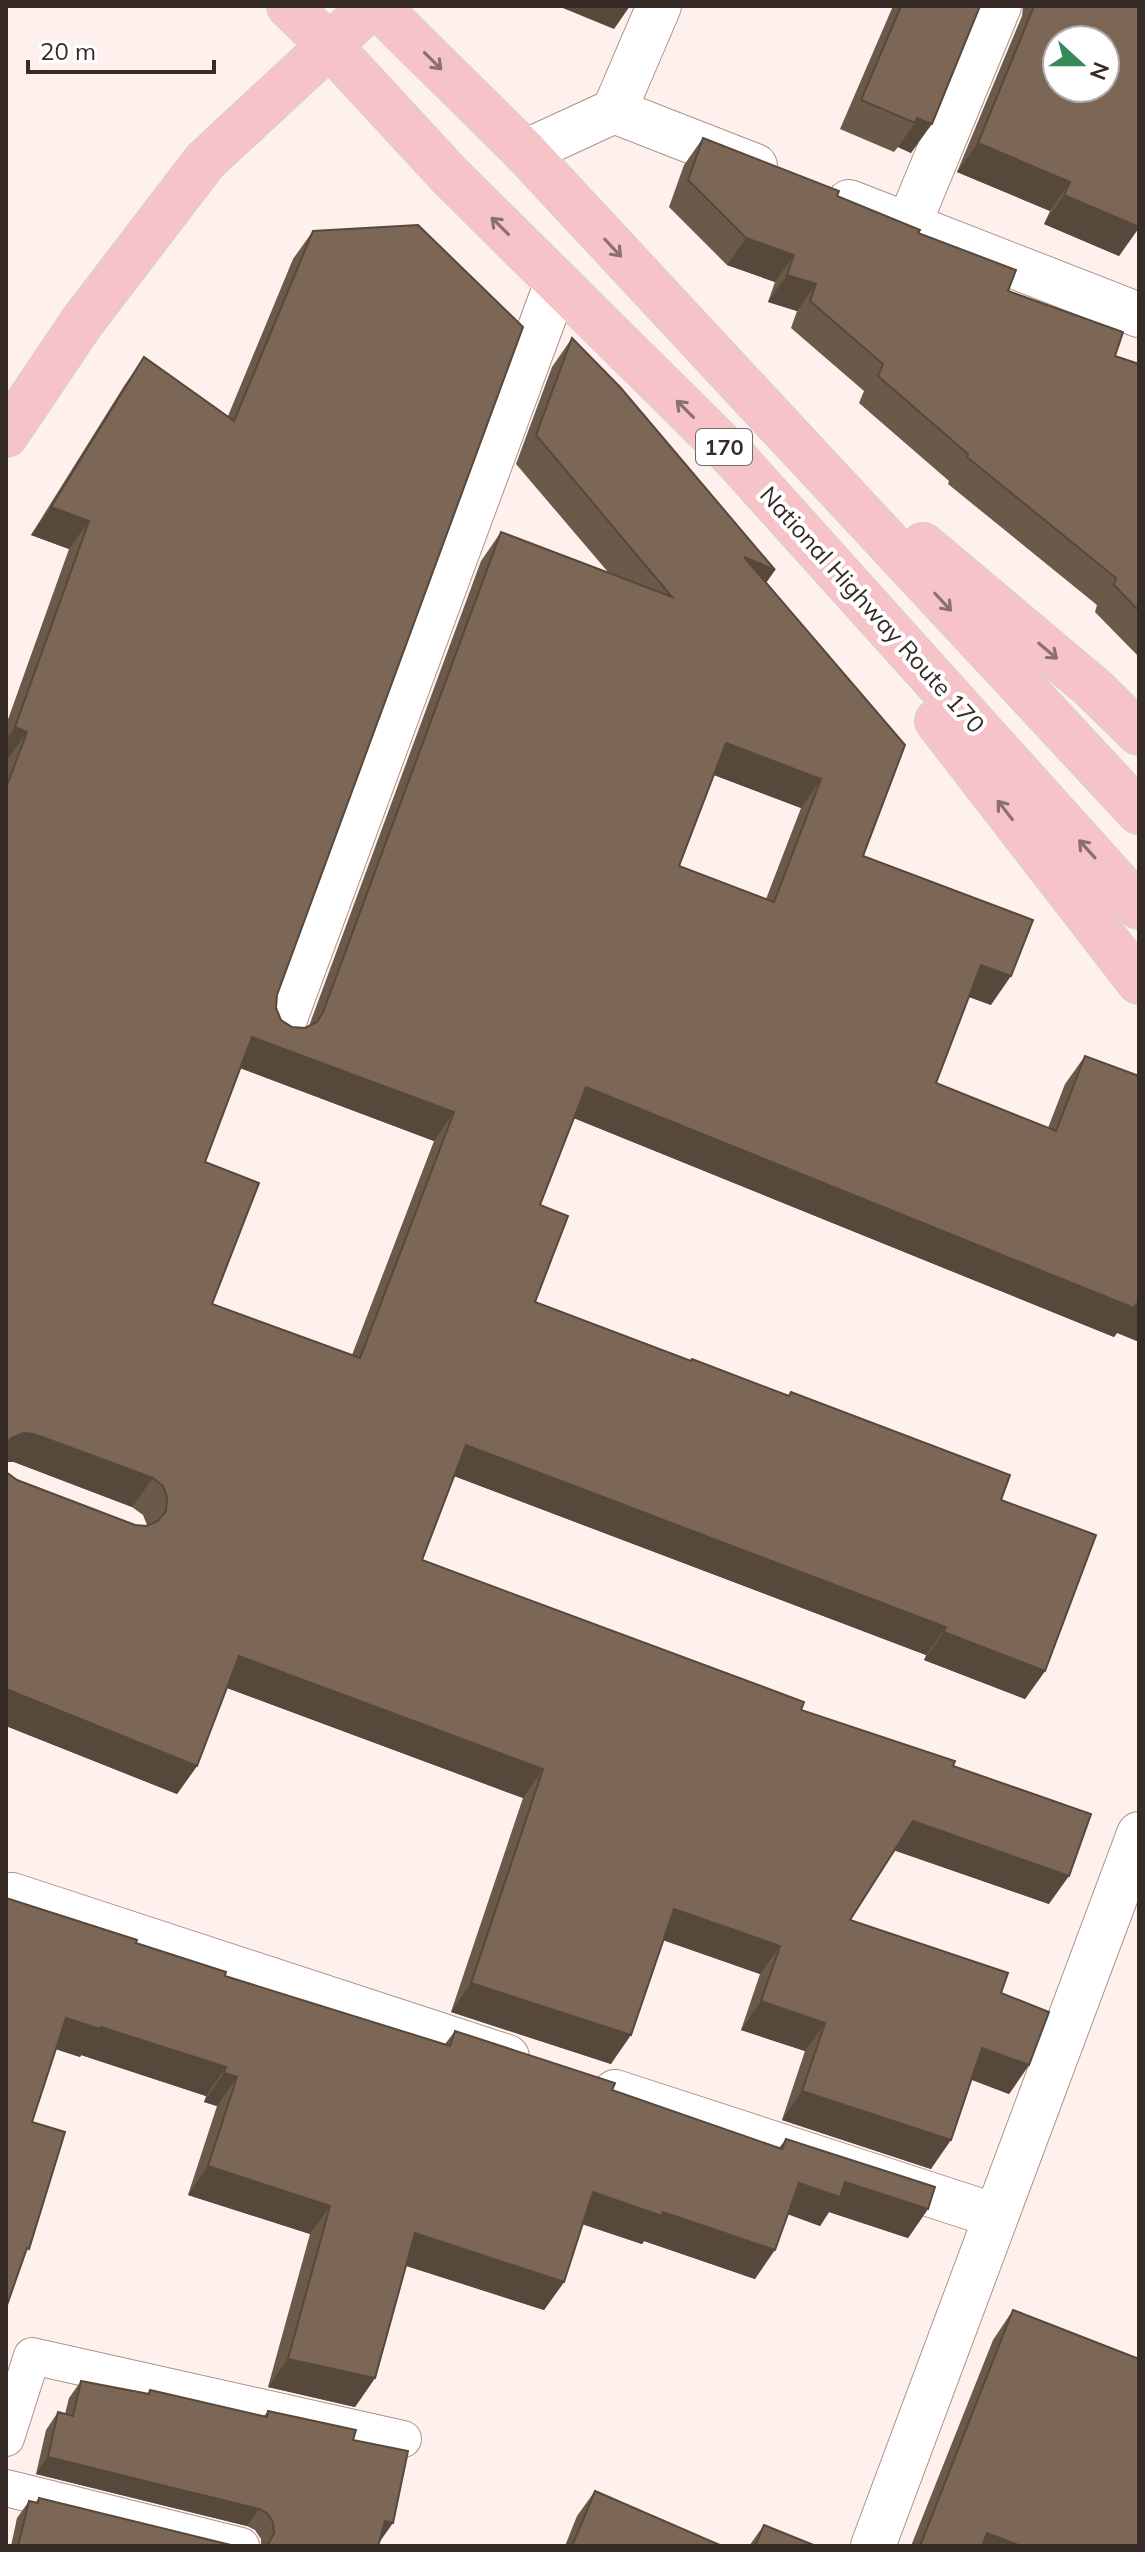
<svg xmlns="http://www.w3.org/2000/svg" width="1145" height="2552" font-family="Mulish,sans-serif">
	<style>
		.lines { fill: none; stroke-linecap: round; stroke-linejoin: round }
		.service-casing { stroke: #af928a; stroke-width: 38 }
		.minor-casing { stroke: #af928a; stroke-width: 46 }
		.trunk-casing { stroke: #d3d0cf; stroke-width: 46 }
		.service { stroke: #fff; stroke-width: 36 }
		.minor { stroke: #fff; stroke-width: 44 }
		.trunk { stroke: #f6c4c8; stroke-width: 44 }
		.wall { fill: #6b594a; fill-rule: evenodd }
		.shaded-wall { fill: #57483c }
		.building { fill: #7c6756; stroke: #57483c; stroke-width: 2; fill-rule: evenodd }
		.oneway { stroke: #8c706f }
		.labels { text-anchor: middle; stroke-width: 8; stroke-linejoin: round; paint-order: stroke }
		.shield { fill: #fff; stroke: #726b68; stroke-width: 2 }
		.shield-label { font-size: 22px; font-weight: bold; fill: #362b27 }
		.street-label { font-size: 24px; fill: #362b27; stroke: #fff }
	</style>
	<rect width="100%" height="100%" fill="#fdf0ed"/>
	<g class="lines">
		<defs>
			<g id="service">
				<polyline points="6,2438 32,2356 403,2439"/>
				<polyline points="6,2488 241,2546"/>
			</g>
			<g id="minor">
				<polyline points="614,111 659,6"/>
				<polyline points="525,152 614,111 755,166"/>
				<polyline points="849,202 1139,315"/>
				<polyline points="908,226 999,6"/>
				<polyline points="280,1032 557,282"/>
				<polyline points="12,1895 507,2057"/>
				<polyline points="615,2092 996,2216"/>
				<polyline points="873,2546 1139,1834"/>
			</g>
			<g id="trunk">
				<polyline points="289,6 329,45 450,176 734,457 1139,907"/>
				<polyline points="377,6 525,152 1139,812"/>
				<polyline points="6,435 82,322 205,161 372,6"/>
				<polyline points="923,545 1093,688 1139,733"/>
				<polyline points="937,721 1139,982"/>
			</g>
		</defs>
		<use href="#service" class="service-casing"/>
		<use href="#minor" class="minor-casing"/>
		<use href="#trunk" class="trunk-casing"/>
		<use href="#service" class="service"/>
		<use href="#minor" class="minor"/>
		<use href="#trunk" class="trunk"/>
	</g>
	<g class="wall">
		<polygon points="893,6 980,6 911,153 898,147 894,152 840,129"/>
		<polygon points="1023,6 1139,6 1139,228 1119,256 1044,224 1050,211 957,172 1022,16"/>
		<polygon points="703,138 918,233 1008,291 1115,356 1139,364 1139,657 1095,612 1097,605 948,484 949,481 859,403 864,391 791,328 797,311 768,302 775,282 727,265 669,207 684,165"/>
		<path d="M 313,231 L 276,1008 L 281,1020 L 292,1027 L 305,1028 L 309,1026 L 481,561 L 501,532 L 608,572 L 516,464 L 552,367 L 572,338 L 775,570 L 766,583 L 863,856 L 991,1005 L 969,997 L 936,1083 L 1048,1128 L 1065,1084 L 1085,1056 L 1117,1333 L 1114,1337 L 574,1118 L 540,1205 L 535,1302 L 690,1361 L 788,1396 L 791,1392 L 1001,1500 L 1045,1671 L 1025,1699 L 924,1660 L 926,1655 L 454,1476 L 422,1560 L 801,1710 L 953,1766 L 1049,1904 L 894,1850 L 850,1920 L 1001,1993 L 1029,2065 L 1009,2094 L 972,2080 L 931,2169 L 782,2120 L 805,2051 L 741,2030 L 760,1974 L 663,1940 L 611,2064 L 451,2012 L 523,1798 L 227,1688 L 197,1766 L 177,1794 L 6,1726 L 6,1472 L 17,1480 L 135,1525 L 147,1525 L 143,1515 L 132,1507 L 14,1462 L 6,1462 L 6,725 L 69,549 L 31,535 L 124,386 L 144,357 L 228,416 L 293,259 ZM 714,775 L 801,808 L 766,899 L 679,866 ZM 240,1068 L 434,1141 L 352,1355 L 212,1304 L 205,1162 Z"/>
		<polygon points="6,1898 225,1976 445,2044 455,2031 612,2090 779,2148 786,2139 928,2209 908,2238 829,2212 820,2226 788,2214 755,2279 644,2241 642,2244 582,2224 564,2282 544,2310 406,2266 375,2378 355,2407 268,2387 310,2234 188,2195 217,2106 204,2102 206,2096 81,2055 80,2057 56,2049 32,2122 24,2256 6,2307"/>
		<polygon points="1013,2310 1139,2546 911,2546 993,2340"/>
		<polygon points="81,2381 147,2394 150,2390 264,2416 268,2411 353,2440 381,2540 378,2546 261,2546 261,2539 255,2530 247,2526 36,2474 46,2430 58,2412 65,2414 69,2398"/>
		<polygon points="595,2491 722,2546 565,2546 577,2516"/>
		<polygon points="39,2498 235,2546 11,2546 17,2518 29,2501 35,2503"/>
		<polygon points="764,2525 816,2546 749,2546"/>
	</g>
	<g class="shaded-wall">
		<polygon points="558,6 630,6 614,29"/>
		<polygon points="917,118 932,124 911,153 898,147 915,123"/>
		<polygon points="978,143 1070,182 1050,211 957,172"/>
		<polygon points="1064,195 1139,227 1119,256 1044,224"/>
		<polygon points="746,238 794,255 775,282 727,265"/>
		<polygon points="787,275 816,284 797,311 768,302"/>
		<polygon points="51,507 89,521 69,549 31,535"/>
		<polygon points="744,557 775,570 755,598"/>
		<polygon points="15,727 27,732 7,760 6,740"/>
		<polygon points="726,743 821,779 801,808 706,772"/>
		<polygon points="981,965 1011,976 991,1005 961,994"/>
		<polygon points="252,1037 454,1112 434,1141 232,1065"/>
		<polygon points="586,1087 1139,1305 1139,1342 1117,1333 1114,1337 566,1115"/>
		<polygon points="23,1433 34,1434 153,1478 132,1507 14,1462 6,1462 6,1444 11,1438"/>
		<polygon points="466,1445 946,1627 926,1655 446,1473"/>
		<polygon points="944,1632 1045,1671 1025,1699 924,1660"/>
		<polygon points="239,1656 543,1769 523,1798 219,1685"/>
		<polygon points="6,1689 197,1766 177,1794 6,1726"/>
		<polygon points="913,1821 1069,1876 1049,1904 893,1850"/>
		<polygon points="674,1909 780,1946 760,1974 654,1937"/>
		<polygon points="471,1983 631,2035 611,2064 451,2012"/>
		<polygon points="761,2001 825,2023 805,2051 741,2030"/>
		<polygon points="66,2018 101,2027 226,2067 206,2096 81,2055 80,2057 46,2046"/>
		<polygon points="982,2048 1029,2065 1009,2094 962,2076"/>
		<polygon points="224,2073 237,2077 217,2106 204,2102"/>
		<polygon points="802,2091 951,2140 931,2169 782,2120"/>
		<polygon points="208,2166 330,2206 310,2234 188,2195"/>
		<polygon points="845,2182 928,2209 908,2238 829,2212 820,2226 779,2211 799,2183"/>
		<polygon points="593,2192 663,2212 775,2250 755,2279 644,2241 642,2244 573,2221"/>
		<polygon points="415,2233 564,2282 544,2310 395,2262"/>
		<polygon points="288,2359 375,2378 355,2407 268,2387"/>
		<polygon points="48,2457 259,2509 247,2526 36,2474"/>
		<polygon points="385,2521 393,2523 381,2540 373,2538"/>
		<polygon points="987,2533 1021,2546 978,2546"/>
	</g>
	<g class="building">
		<polygon points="901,6 980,6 932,124 917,118 915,123 861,100"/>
		<path d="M 1034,6 L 1139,6 L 1139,227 L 1064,195 L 1070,182 L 978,143 ZM 1057,40 L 1105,40 L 1105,88 L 1057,88 Z"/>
		<polygon points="703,138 839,191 837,196 920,230 918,233 1016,270 1008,291 1123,332 1115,356 1139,364 1139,611 1114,585 1116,578 967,457 968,454 878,376 883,364 810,301 816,284 787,275 794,255 746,238 688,180"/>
		<path d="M 418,225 L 523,327 L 277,995 L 276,1008 L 281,1020 L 292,1027 L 305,1028 L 317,1022 L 323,1012 L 501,532 L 672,597 L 536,435 L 572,338 L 620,387 L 775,570 L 744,557 L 905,745 L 863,856 L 1033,920 L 1011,976 L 981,965 L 936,1083 L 1056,1131 L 1085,1056 L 1139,1076 L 1139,1305 L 1136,1304 L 1134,1308 L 586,1087 L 540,1205 L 568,1216 L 535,1302 L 691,1361 L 692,1359 L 789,1396 L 791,1392 L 1010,1475 L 1001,1500 L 1096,1535 L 1045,1671 L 944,1632 L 946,1627 L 466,1445 L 422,1560 L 804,1702 L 801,1710 L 955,1761 L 953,1766 L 1091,1814 L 1069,1876 L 913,1821 L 850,1920 L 1008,1973 L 1001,1993 L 1049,2012 L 1029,2065 L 982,2048 L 951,2140 L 802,2091 L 825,2023 L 761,2001 L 780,1946 L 674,1909 L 631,2035 L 471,1983 L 543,1769 L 239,1656 L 197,1766 L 6,1689 L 6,1472 L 17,1480 L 135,1525 L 146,1526 L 158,1521 L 166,1511 L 167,1497 L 163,1486 L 153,1478 L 34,1434 L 23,1433 L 11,1438 L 6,1444 L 6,788 L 27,732 L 15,727 L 89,521 L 51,507 L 144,357 L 234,421 L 313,231 ZM 726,743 L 821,779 L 774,902 L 679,866 ZM 252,1037 L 454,1112 L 360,1358 L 212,1304 L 259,1183 L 205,1162 Z"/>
		<polygon points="6,1898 137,1940 136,1943 226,1972 225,1976 450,2046 455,2031 615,2083 612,2090 782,2149 786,2139 935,2187 928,2209 845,2182 840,2197 799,2183 775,2250 663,2212 662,2216 593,2192 564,2282 415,2233 375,2378 288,2359 330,2206 208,2166 237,2077 224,2073 226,2067 101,2027 100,2029 66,2018 32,2122 65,2132 29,2249 27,2248 7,2305 6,2305"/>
		<polygon points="1013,2310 1139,2359 1139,2546 1021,2546 987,2533 982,2546 920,2546"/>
		<polygon points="81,2381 149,2394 150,2390 267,2417 268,2411 356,2430 353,2440 408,2451 393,2523 385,2521 378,2546 263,2546 269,2543 274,2533 273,2522 267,2513 259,2509 48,2457 58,2412 73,2416"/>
		<polygon points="595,2491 722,2546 572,2546"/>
		<polygon points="39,2498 235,2546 18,2546 29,2501 38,2503"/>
		<polygon points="764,2525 816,2546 755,2546"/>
	</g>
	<defs><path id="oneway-shaft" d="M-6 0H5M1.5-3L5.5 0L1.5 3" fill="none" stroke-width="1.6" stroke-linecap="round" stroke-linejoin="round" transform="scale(2)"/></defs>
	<g class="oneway">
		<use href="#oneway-shaft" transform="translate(433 61) rotate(45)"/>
		<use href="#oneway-shaft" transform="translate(500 226) rotate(-135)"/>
		<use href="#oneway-shaft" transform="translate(613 248) rotate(47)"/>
		<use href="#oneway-shaft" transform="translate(685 409) rotate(-135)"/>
		<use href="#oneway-shaft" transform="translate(943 602) rotate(47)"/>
		<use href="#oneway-shaft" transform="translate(1048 651) rotate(40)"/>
		<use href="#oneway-shaft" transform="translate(1005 810) rotate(-128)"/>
		<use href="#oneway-shaft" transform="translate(1087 849) rotate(-132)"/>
	</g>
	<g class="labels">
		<rect class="shield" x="696" y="429" width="56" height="36" rx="6"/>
		<g class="shield-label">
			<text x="724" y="455">170</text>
		</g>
		<g class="street-label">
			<text transform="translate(872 610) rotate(48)" y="8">National Highway Route 170</text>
		</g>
	</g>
	<rect width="1145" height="2552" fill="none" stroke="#362b27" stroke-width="16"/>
	<g transform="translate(1081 64) rotate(111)"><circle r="38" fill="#ffffff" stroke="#afaaa9" stroke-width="2"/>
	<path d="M0-6L14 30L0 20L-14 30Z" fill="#38895a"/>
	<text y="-12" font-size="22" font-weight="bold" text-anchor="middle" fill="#362b27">N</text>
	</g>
	<path d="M28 60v12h186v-12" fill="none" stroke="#362b27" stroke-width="4"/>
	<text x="40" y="60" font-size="24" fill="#362b27" stroke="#ffffff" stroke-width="6" paint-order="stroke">20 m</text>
</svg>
